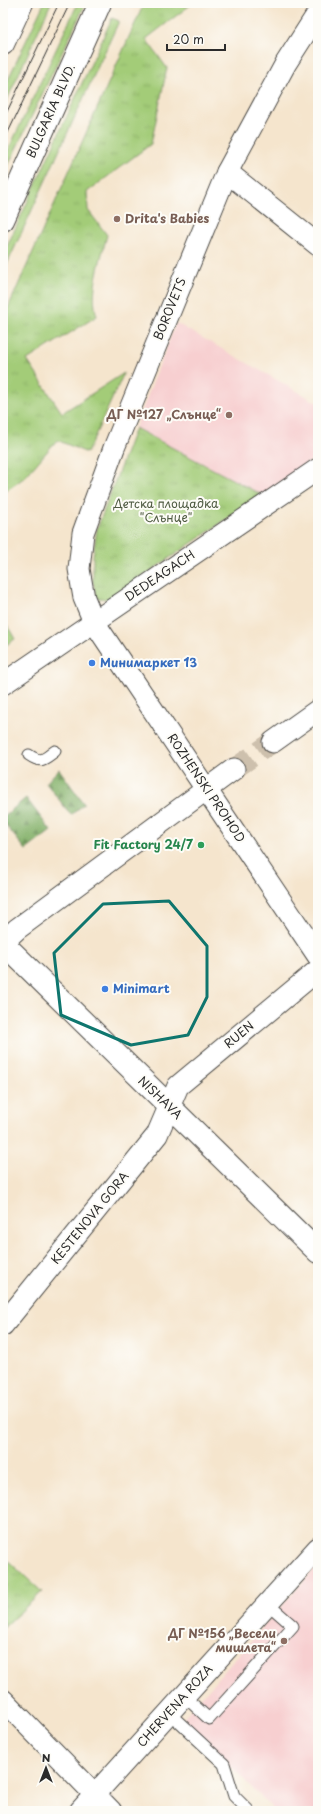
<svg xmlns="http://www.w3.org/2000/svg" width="321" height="1814" font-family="'Playpen Sans',sans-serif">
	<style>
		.built { fill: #f7cfd0 }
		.grass { fill: #a3cc78; stroke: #677c52 }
		.forest { fill: url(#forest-firs); stroke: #566e4a }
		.park { fill: url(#park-tufts); stroke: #677c52 }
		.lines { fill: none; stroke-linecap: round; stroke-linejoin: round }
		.street-tunnel { stroke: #cdc0ad; stroke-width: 21; stroke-dasharray: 21 10; stroke-linecap: butt }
		.lane-casing { stroke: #494743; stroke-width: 13 }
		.street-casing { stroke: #494743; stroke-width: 23 }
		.secondary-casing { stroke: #494743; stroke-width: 24 }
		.primary-casing { stroke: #494743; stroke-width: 24 }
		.lane { stroke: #fff; stroke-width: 11 }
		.street { stroke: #fff; stroke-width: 21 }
		.secondary { stroke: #fff; stroke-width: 22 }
		.primary { stroke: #fff; stroke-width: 22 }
		.tram { stroke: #2b2b2b; stroke-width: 1 }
		.marked { fill: none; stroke: #0f766e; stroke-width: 3; stroke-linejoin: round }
		.education-dot { fill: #8d6e63; stroke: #fdfcf7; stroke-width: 1.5 }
		.shop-dot { fill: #3f7fe0; stroke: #fdfcf7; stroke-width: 1.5 }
		.leisure-dot { fill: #2e9e5b; stroke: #fdfcf7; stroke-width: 1.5 }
		.labels { text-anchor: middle; stroke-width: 4; stroke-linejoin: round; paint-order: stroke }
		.street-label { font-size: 12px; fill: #2b2b2b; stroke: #fdfcf7 }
		.education-label { font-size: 12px; font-weight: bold; fill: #785e54; stroke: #fdfcf7; text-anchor: end }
		.park-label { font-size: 12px; fill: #4f5b42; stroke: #fdfcf7 }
		.shop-label { font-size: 12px; font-weight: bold; fill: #366cbe; stroke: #fdfcf7; text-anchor: start }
		.leisure-label { font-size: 12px; font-weight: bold; fill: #27864d; stroke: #fdfcf7; text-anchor: end }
	</style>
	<defs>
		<pattern id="forest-firs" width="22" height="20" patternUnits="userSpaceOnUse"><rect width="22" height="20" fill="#82b068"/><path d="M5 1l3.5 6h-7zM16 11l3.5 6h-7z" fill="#6b8f56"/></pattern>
		<pattern id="park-tufts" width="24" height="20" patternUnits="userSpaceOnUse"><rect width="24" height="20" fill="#a3cc78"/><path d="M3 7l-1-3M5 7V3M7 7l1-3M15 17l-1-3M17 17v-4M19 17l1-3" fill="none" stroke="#8caf68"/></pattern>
	</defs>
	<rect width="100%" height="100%" fill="#fdfcf7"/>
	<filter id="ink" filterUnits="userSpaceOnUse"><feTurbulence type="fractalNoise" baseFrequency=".025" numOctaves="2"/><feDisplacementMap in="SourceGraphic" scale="8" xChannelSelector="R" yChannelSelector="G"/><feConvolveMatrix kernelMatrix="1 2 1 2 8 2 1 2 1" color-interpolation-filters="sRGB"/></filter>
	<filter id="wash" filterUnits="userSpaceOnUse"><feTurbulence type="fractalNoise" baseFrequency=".012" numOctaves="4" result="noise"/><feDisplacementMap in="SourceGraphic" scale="16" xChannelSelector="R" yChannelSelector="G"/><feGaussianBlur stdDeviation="0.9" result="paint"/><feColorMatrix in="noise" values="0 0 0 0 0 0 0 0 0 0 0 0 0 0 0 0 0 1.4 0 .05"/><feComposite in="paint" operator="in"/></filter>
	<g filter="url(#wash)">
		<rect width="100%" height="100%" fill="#f5e5cd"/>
		<g class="built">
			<polygon points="176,323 318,403 318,456 262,495 135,428"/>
			<polygon points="318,1565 318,1811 275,1811 183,1718"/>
		</g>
		<g class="grass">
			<polygon points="44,3 51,3 3,109 3,90"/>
			<polygon points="78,3 86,3 3,176 3,161"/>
			<polygon points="112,18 119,21 3,273 3,255"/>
		</g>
		<g class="forest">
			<polygon points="59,769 84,804 71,815 46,783"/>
			<polygon points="26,798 51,831 26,850 3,822 3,817"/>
		</g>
		<g class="park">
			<path d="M 148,3 L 193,3 L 146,39 L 167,68 L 151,144 L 87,192 L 88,210 L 107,235 C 101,260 89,291 97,316 L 27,360 L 62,413 L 124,373 L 87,453 L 57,440 L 25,477 L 3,493 L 3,319 L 141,10 Z"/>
			<polygon points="135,428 262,495 114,596 108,599 97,598 93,582 93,556 97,529"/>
			<polygon points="3,618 15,639 3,647"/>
			<polygon points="3,1556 42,1592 3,1628"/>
		</g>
	</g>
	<g filter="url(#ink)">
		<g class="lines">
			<polyline class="street-tunnel" points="234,769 273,742"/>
			<defs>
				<g id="lane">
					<path d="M 29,755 C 42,764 44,759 55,751"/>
					<polyline points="184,1696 209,1719 293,1626 268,1604"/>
					<polyline points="169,1713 224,1764 234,1796 249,1811"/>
				</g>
				<g id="street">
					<polyline points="318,13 286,63 227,172 114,448 83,533 79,569 84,598 94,622 318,956"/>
					<polyline points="227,172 318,245"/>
					<polyline points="3,684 318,469"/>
					<polyline points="273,742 318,710"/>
					<polyline points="3,942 17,929 234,769"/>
					<polyline points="3,1325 157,1135 178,1086 318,970"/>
					<polyline points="3,1700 111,1811"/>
					<polyline points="80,1811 318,1548"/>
				</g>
				<polyline id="secondary" points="3,943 318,1252"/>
				<g id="primary">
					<polyline points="3,44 22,3"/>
					<polyline points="3,220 100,3"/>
				</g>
			</defs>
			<use href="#lane" class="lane-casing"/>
			<use href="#street" class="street-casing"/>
			<use href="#secondary" class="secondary-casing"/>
			<use href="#primary" class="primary-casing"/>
			<use href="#lane" class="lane"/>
			<use href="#street" class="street"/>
			<use href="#secondary" class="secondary"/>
			<use href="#primary" class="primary"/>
			<g class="tram">
				<polyline points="3,120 59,3"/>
				<polyline points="3,143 70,3"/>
			</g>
		</g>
	</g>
	<path class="marked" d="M 169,901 L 207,946 L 207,997 L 188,1035 L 131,1045 L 61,1015 L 54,953 L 103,904 Z"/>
	<g class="education-dot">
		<circle cx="117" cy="219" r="4"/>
		<circle cx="229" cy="415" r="4"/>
		<circle cx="284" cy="1641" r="4"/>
	</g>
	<g class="shop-dot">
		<circle cx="92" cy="663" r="4"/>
		<circle cx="105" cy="989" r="4"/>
	</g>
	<circle class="leisure-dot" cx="201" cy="845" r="4"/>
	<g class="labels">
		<g class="street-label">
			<text transform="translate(51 111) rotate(-66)" y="4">BULGARIA BLVD.</text>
			<text transform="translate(170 309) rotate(-68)" y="4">BOROVETS</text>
			<text transform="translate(160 576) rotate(-34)" y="4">DEDEAGACH</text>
			<text transform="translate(206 788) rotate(56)" y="4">ROZHENSKI PROHOD</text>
			<text transform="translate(239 1035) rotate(-40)" y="4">RUEN</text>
			<text transform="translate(160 1098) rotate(44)" y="4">NISHAVA</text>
			<text transform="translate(90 1218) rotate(-51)" y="4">KESTENOVA GORA</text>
			<text transform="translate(175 1706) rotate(-48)" y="4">CHERVENA ROZA</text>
		</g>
		<g class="education-label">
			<text x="125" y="223" text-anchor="start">Drita's Babies</text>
			<text x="221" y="419">ДГ №127 „Слънце“</text>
			<text x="276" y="1638">ДГ №156 „Весели<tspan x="276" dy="14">мишлета“</tspan></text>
		</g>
		<g class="park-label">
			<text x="166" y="508">Детска площадка<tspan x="166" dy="14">"Слънце"</tspan></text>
		</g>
		<g class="shop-label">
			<text x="100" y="667">Минимаркет 13</text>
			<text x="113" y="993">Minimart</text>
		</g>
		<g class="leisure-label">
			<text x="193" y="849">Fit Factory 24/7</text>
		</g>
	</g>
	<rect width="321" height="1814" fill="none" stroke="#fdfcf7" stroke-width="16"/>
	<g transform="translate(46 1768)" stroke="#fdfcf7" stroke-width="3" paint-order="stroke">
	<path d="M0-3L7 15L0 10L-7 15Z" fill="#2b2b2b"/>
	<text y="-6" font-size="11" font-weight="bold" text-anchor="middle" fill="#2b2b2b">N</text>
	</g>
	<path d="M167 44v6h58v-6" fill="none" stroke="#2b2b2b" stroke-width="2"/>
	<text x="173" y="44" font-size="12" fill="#2b2b2b" stroke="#fdfcf7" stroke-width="3" paint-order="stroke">20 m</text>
</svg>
